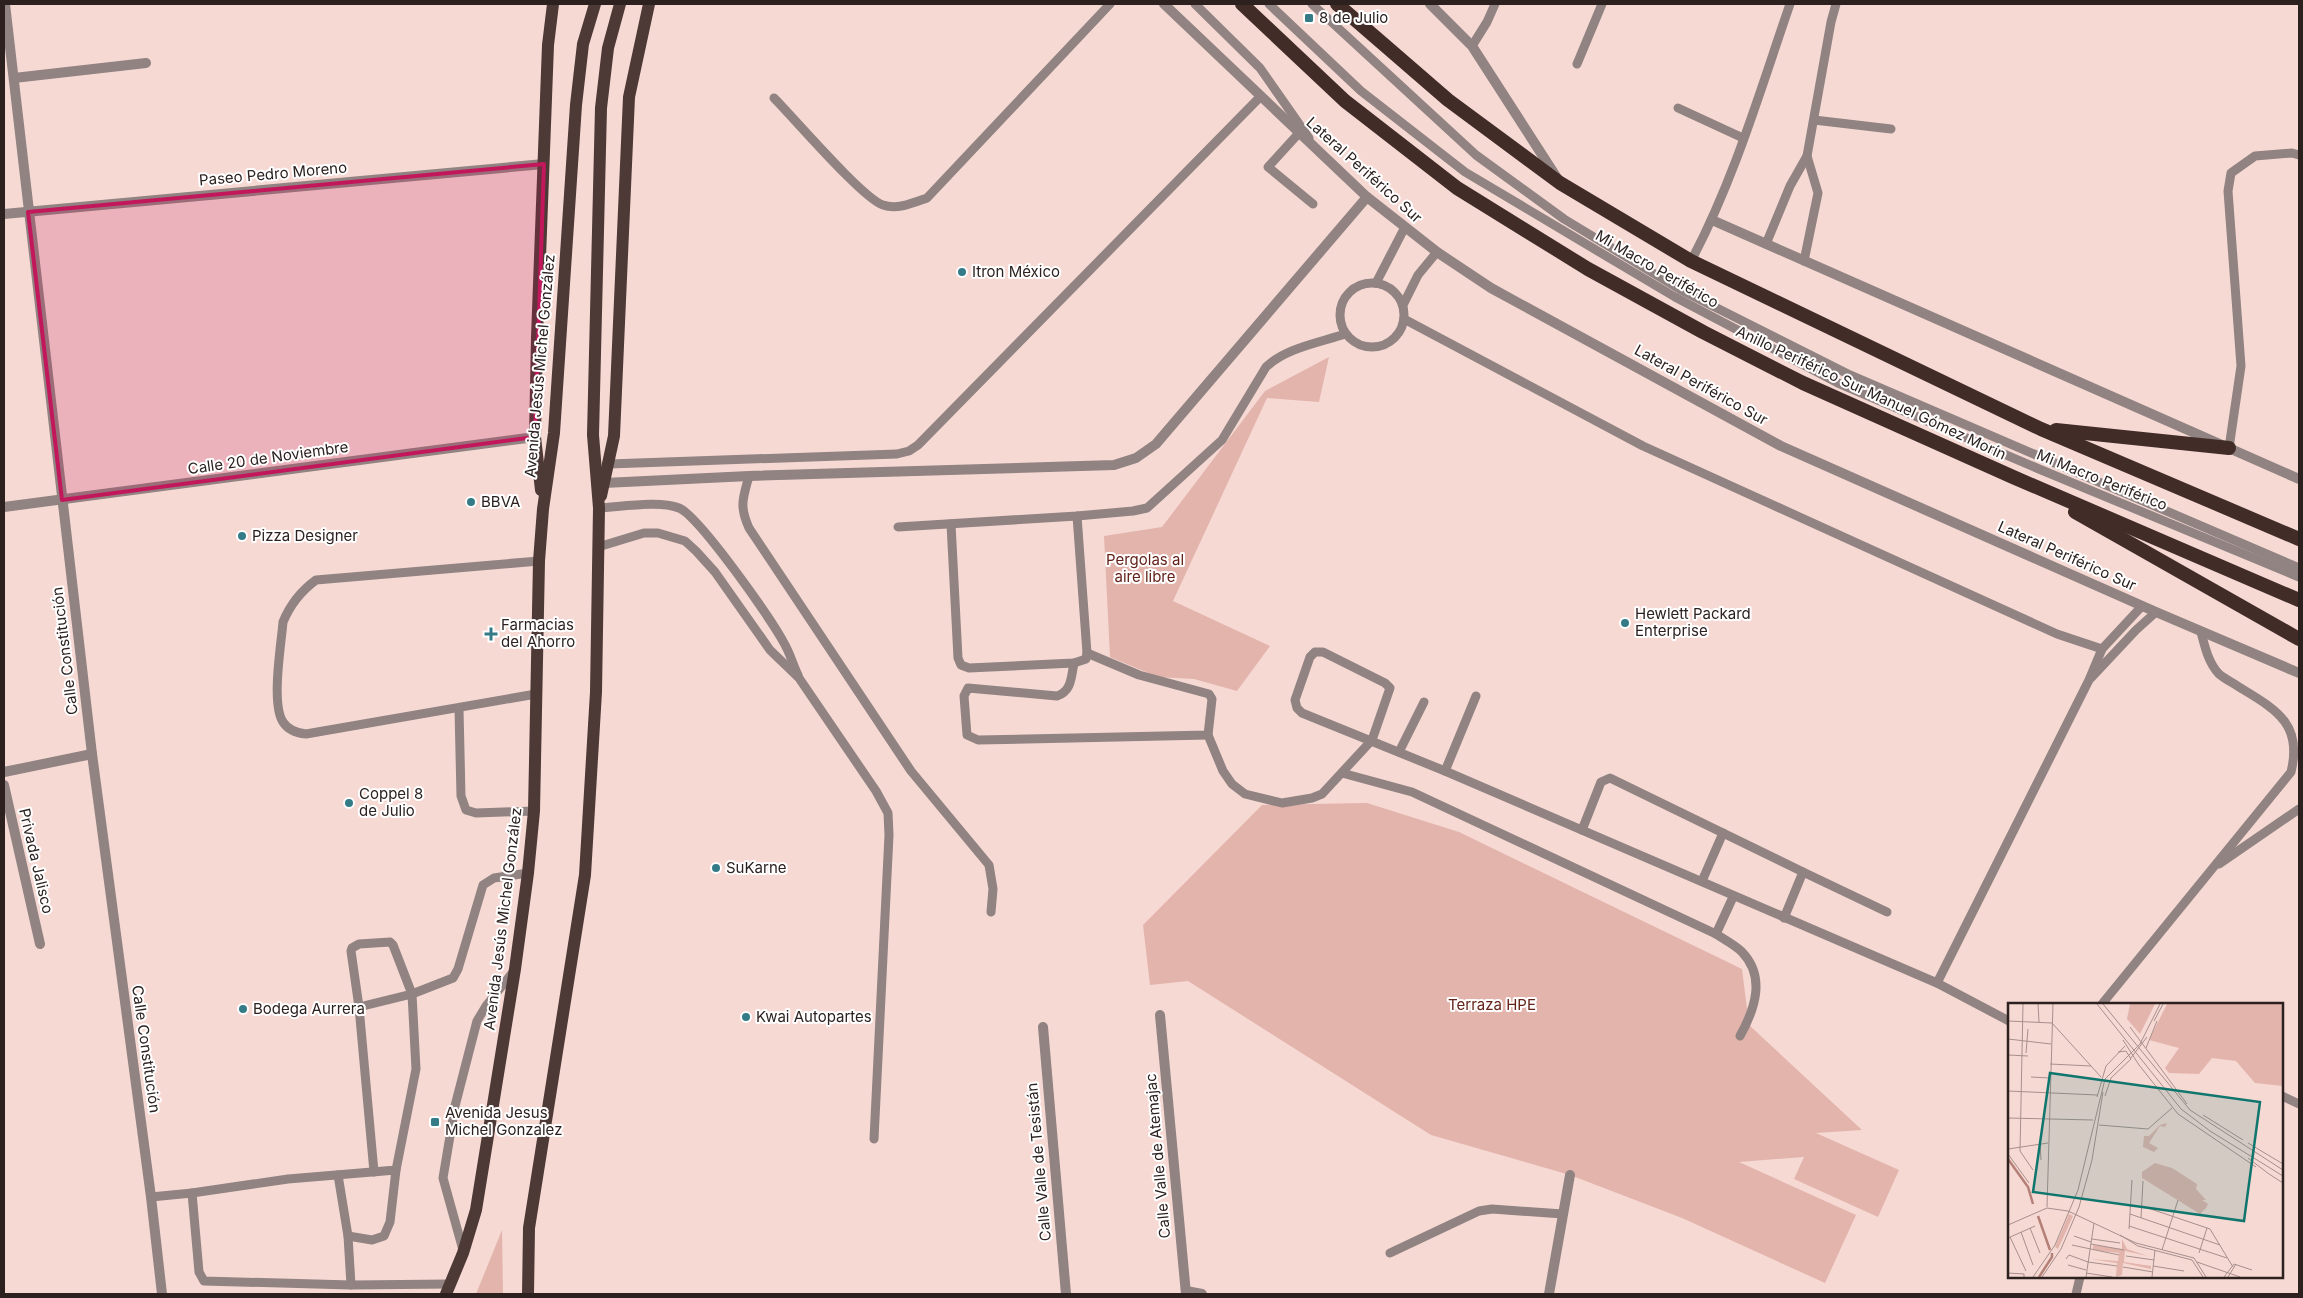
<svg xmlns="http://www.w3.org/2000/svg" width="2303" height="1298" font-family="Inter,sans-serif">
	<style>
		.green { fill: #e2b4ac }
		.lines { fill: none; stroke-linecap: round; stroke-linejoin: round }
		.service { stroke: #908381; stroke-width: 9 }
		.minor { stroke: #908381; stroke-width: 10 }
		.tertiary { stroke: #908381; stroke-width: 10 }
		.primary { stroke: #4d3935; stroke-width: 12 }
		.trunk { stroke: #412c28; stroke-width: 14 }
		.marked { fill: #c2185b; fill-opacity: 0.2; stroke: #c2185b; stroke-width: 4; stroke-linejoin: round }
		.poi-dot { fill: #347b87; stroke: #fff; stroke-width: 2 }
		.labels { text-anchor: middle; stroke-width: 4; stroke-linejoin: round; paint-order: stroke }
		.poi-label { font-size: 15px; fill: #2c211f; stroke: #fff; text-anchor: start }
		.street-label { font-size: 15px; fill: #2c211f; stroke: #fff }
		.park-label { font-size: 15px; fill: #632219; stroke: #fff }
		.inset-river { fill: none; stroke: #b48077; stroke-width: 2.5 }
		.inset-road { fill: none; stroke: #a68f8c; stroke-width: 1 }
		.view { fill: #0f766e; fill-opacity: 0.15; stroke: #0f766e; stroke-width: 2.5 }
		.inset-edge { fill: none; stroke: #2c211f; stroke-width: 2.5 }
	</style>
	<rect width="100%" height="100%" fill="#f7d9d4"/>
	<g class="green">
		<polygon points="1329,357 1319,402 1267,398 1173,601 1270,646 1237,691 1194,679 1158,677 1110,657 1104,536 1162,527 1265,391"/>
		<polygon points="1367,803 1459,832 1742,969 1749,1025 1862,1130 1816,1133 1899,1170 1878,1217 1794,1179 1804,1157 1739,1162 1856,1215 1825,1283 1682,1218 1570,1175 1431,1135 1188,981 1150,985 1143,925 1262,805"/>
		<polygon points="502,1230 503,1294 476,1294"/>
	</g>
	<g class="lines">
		<g class="service">
			<polyline points="1195,4 1260,68 1309,138"/>
			<polyline points="1269,4 1361,91 1465,172 1675,297 1838,383 2039,469 2299,577"/>
			<polyline points="1312,4 1476,155 1564,219 1681,290 1850,375 2299,568"/>
			<polyline points="1472,46 1487,22 1495,4"/>
			<polyline points="1577,64 1602,4"/>
			<path d="M 774,98 C 793,117 863,199 883,205 C 897,210 913,203 927,198 L 1110,4"/>
			<polyline points="1678,108 1743,138"/>
			<polyline points="1814,120 1891,129"/>
			<polyline points="1299,133 1268,167 1313,204"/>
			<polyline points="1766,244 1790,186 1807,156 1831,22 1836,4"/>
			<path d="M 1691,261 C 1734,180 1760,91 1790,4"/>
			<polyline points="1804,261 1818,193 1807,156"/>
			<circle cx="1372" cy="315" r="32"/>
			<polyline points="1376,283 1405,227"/>
			<polyline points="1403,305 1418,275 1437,252"/>
			<polyline points="1404,319 1643,446 2057,634 2102,649"/>
			<polyline points="2229,448 2241,366 2228,191 2231,173 2255,156 2292,153 2299,155"/>
			<polyline points="609,464 897,454 909,451 918,445 1261,96"/>
			<path d="M 749,476 C 743,498 739,506 749,528 L 911,771 L 989,865 L 993,889 L 991,912"/>
			<path d="M 599,508 C 620,507 659,500 679,508 C 699,516 772,620 784,643 C 790,653 793,665 798,675"/>
			<polyline points="951,524 958,658 961,665 969,668 1074,663 1086,659 1087,653 1077,516"/>
			<path d="M 898,527 L 1077,516 L 1133,511 L 1147,508 L 1222,440 L 1266,367 C 1286,348 1318,343 1345,334"/>
			<polyline points="598,547 644,533 658,533 685,541 696,551 715,572 770,650 799,678 876,791 888,813 889,835 874,1139"/>
			<path d="M 1074,663 C 1071,677 1072,691 1057,696 L 968,688 L 964,696 L 967,735 L 978,740 L 1208,735 L 1212,699 L 1209,694 L 1139,675 L 1087,653"/>
			<polyline points="2091,678 2136,630 2156,612"/>
			<path d="M 536,694 L 306,734 C 297,733 288,730 283,722 C 271,704 281,646 283,622 C 290,605 301,591 316,580 L 539,561"/>
			<polyline points="459,709 461,796 466,810 476,813 534,811"/>
			<polyline points="1208,735 1223,771 1232,784 1245,794 1282,803 1312,798 1322,794 1372,740 1390,688 1385,683 1323,652 1315,652 1310,657 1295,700 1297,708 1302,713 1445,771 1937,983 2009,1021"/>
			<polyline points="1399,752 1424,702"/>
			<polyline points="1445,771 1476,696"/>
			<path d="M 1342,773 L 1412,792 L 1716,934 C 1725,940 1735,945 1742,952 C 1766,977 1755,1009 1740,1036"/>
			<polyline points="1582,830 1601,782 1610,778 1723,833 1702,881"/>
			<polyline points="1723,833 1803,872 1784,918"/>
			<polyline points="2219,864 2299,809"/>
			<polyline points="1803,872 1887,912"/>
			<polyline points="1716,934 1733,897"/>
			<polyline points="1937,983 2089,680 2102,649 2142,606"/>
			<path d="M 2102,1004 L 2291,772 C 2303,723 2275,709 2239,687 C 2233,683 2225,679 2219,674 C 2208,662 2205,647 2201,632"/>
			<polyline points="359,1007 412,994 393,945 390,942 359,944 352,948 351,951 359,1007 374,1172"/>
			<polyline points="2282,1096 2299,1104"/>
			<polyline points="338,1175 348,1236 351,1285"/>
			<polyline points="151,1197 192,1193"/>
			<polyline points="348,1236 372,1240 384,1236 390,1222 396,1170"/>
			<polyline points="463,1250 443,1178 455,1106 477,1021 486,1006 513,972"/>
			<polyline points="1390,1253 1479,1211 1492,1209 1563,1214"/>
			<polyline points="450,1284 351,1285 204,1281 199,1272 192,1193 288,1179 396,1170 416,1069 412,994 453,978 458,969 483,885 494,878 528,873"/>
			<polyline points="2076,1294 2080,1277"/>
		</g>
		<g class="minor">
			<polyline points="5,4 92,754 151,1197 162,1294"/>
			<polyline points="14,78 146,63"/>
			<polyline points="4,214 544,164"/>
			<polyline points="604,483 749,476 1114,465 1136,458 1156,444 1367,197"/>
			<polyline points="4,507 535,437"/>
			<polyline points="4,772 92,754"/>
			<polyline points="4,785 40,944"/>
			<polyline points="1160,1015 1186,1294"/>
			<polyline points="1043,1027 1066,1294"/>
			<polyline points="1186,1291 1202,1294"/>
			<polyline points="1549,1294 1570,1175"/>
		</g>
		<g class="tertiary">
			<polyline points="1164,4 1367,197 1437,252 1491,288 1781,446 2156,612 2299,673"/>
			<polyline points="1430,4 1472,46 1557,178"/>
			<polyline points="1712,220 2299,479"/>
		</g>
		<g class="primary">
			<polyline points="541,490 535,437 537,337 548,45 553,4"/>
			<polyline points="601,496 614,436 629,97 649,4"/>
			<polyline points="446,1294 463,1253 476,1210 515,969 528,873 534,811 539,561 543,509 554,433 576,105 583,44 595,4"/>
			<polyline points="528,1294 529,1228 585,875 596,692 599,508 593,435 601,108 608,48 620,4"/>
		</g>
		<g class="trunk">
			<polyline points="1242,4 1345,101 1457,188 1588,269 1703,332 1803,383 2013,477 2299,600"/>
			<polyline points="1337,4 1448,100 1560,183 1691,261 2041,429 2299,539"/>
			<polyline points="2056,430 2229,448"/>
			<polyline points="2075,512 2299,639"/>
		</g>
	</g>
	<path class="marked" d="M 544,164 L 535,437 L 62,500 L 28,212 Z"/>
	<g class="poi-dot">
		<rect x="1304" y="13" width="10" height="10" rx="2.5"/>
		<circle cx="962" cy="272" r="5"/>
		<circle cx="471" cy="502" r="5"/>
		<circle cx="242" cy="536" r="5"/>
		<circle cx="1625" cy="623" r="5"/>
		<path d="M488.5 626.5h5v5h5v5h-5v5h-5v-5h-5v-5h5z"/>
		<circle cx="349" cy="803" r="5"/>
		<circle cx="716" cy="868" r="5"/>
		<circle cx="243" cy="1009" r="5"/>
		<circle cx="746" cy="1017" r="5"/>
		<rect x="430" y="1117" width="10" height="10" rx="2.5"/>
	</g>
	<g class="labels">
		<g class="poi-label">
			<text x="1319" y="23">8 de Julio</text>
			<text x="972" y="277">Itron México</text>
			<text x="481" y="507">BBVA</text>
			<text x="252" y="541">Pizza Designer</text>
			<text x="1635" y="619">Hewlett Packard<tspan x="1635" dy="17">Enterprise</tspan></text>
			<text x="501" y="630">Farmacias<tspan x="501" dy="17">del Ahorro</tspan></text>
			<text x="359" y="799">Coppel 8<tspan x="359" dy="17">de Julio</tspan></text>
			<text x="726" y="873">SuKarne</text>
			<text x="253" y="1014">Bodega Aurrera</text>
			<text x="756" y="1022">Kwai Autopartes</text>
			<text x="445" y="1118">Avenida Jesus<tspan x="445" dy="17">Michel Gonzalez</tspan></text>
		</g>
		<g class="street-label">
			<text transform="translate(1364 170) rotate(42)" y="5">Lateral Periférico Sur</text>
			<text transform="translate(273 174) rotate(-5)" y="5">Paseo Pedro Moreno</text>
			<text transform="translate(1657 269) rotate(30)" y="5">Mi Macro Periférico</text>
			<text transform="translate(540 366) rotate(-85)" y="5">Avenida Jesús Michel González</text>
			<text transform="translate(1701 385) rotate(29)" y="5">Lateral Periférico Sur</text>
			<text transform="translate(1871 393) rotate(25)" y="5">Anillo Periférico Sur Manuel Gómez Morín</text>
			<text transform="translate(268 458) rotate(-8)" y="5">Calle 20 de Noviembre</text>
			<text transform="translate(2102 480) rotate(22)" y="5">Mi Macro Periférico</text>
			<text transform="translate(2067 556) rotate(24)" y="5">Lateral Periférico Sur</text>
			<text transform="translate(65 651) rotate(-97)" y="5">Calle Constitución</text>
			<text transform="translate(36 861) rotate(77)" y="5">Privada Jalisco</text>
			<text transform="translate(503 919) rotate(-83)" y="5">Avenida Jesús Michel González</text>
			<text transform="translate(146 1049) rotate(82)" y="5">Calle Constitución</text>
			<text transform="translate(1158 1156) rotate(-95)" y="5">Calle Valle de Atemajac</text>
			<text transform="translate(1039 1162) rotate(-95)" y="5">Calle Valle de Tesistán</text>
		</g>
		<g class="park-label">
			<text x="1145" y="565">Pergolas al<tspan x="1145" dy="17">aire libre</tspan></text>
			<text x="1492" y="1010">Terraza HPE</text>
		</g>
	</g>
	<g transform="translate(2008 1003)">
		<rect width="275" height="275" fill="#f7d9d4"/>
		<path d="M 122,1 L 147,1 L 132,31 L 119,16 ZM 159,1 L 275,1 L 275,83 L 247,80 L 228,58 L 204,55 L 191,71 L 161,70 L 157,65 L 171,45 L 141,37 ZM 159,120 L 157,124 L 152,123 L 141,140 L 150,145 L 146,149 L 135,144 L 136,133 L 141,133 L 152,122 ZM 147,160 L 164,165 L 189,181 L 188,186 L 198,197 L 194,197 L 200,201 L 198,205 L 192,211 L 134,175 L 134,169 ZM 61,211 L 65,213 L 50,246 L 47,244 ZM 114,236 L 119,246 L 140,253 L 117,248 L 116,259 L 143,263 L 143,266 L 115,260 L 114,272 L 108,274 L 109,260 L 82,256 L 110,258 L 111,250 L 85,247 L 85,242 L 114,246 Z" fill="#e2b4ac"/>
		<path class="inset-river" d="M 0,156 L 20,184 L 25,201M 30,213 L 42,247M 31,274 L 44,254 L 44,250"/>
		<path class="inset-road" d="M 15,1 L 12,148 L 25,167M 30,1 L 31,19M 89,1 L 173,106 L 202,128 L 275,173M 95,1 L 182,107 L 275,167M 0,18 L 44,20 L 93,74M 146,18 L 155,1M 122,24 L 179,101M 0,36 L 43,41M 115,37 L 131,62 L 170,111 L 248,164M 138,45 L 149,18M 18,50 L 20,26M 0,52 L 20,53M 122,56 L 139,34M 42,61 L 83,63M 23,74 L 42,75M 0,88 L 89,92M 97,93 L 103,75 L 123,56 L 118,48 L 110,49M 89,94 L 98,63 L 117,43M 195,112 L 235,137M 0,115 L 85,117M 91,122 L 140,126 L 164,105M 240,140 L 275,161M 32,141 L 33,157M 0,146 L 40,140M 0,151 L 21,180M 240,155 L 261,171M 261,171 L 275,180M 134,203 L 202,226 L 225,264M 39,204 L 45,1M 122,211 L 212,242M 133,215 L 135,178M 0,222 L 39,205 L 60,208 L 128,240 L 186,255 L 198,274M 121,223 L 219,255M 22,225 L 32,250M 121,226 L 124,177M 13,229 L 25,262M 112,232 L 130,243 L 184,257 L 195,274M 66,233 L 83,239M 2,234 L 18,268M 0,235 L 27,223M 84,236 L 112,240M 83,241 L 116,247M 64,242 L 111,252M 154,247 L 170,197M 191,250 L 199,225M 118,253 L 146,257M 58,256 L 61,252 L 80,259 L 109,263M 189,259 L 232,274M 60,262 L 78,267M 145,263 L 176,268M 115,264 L 145,269M 0,270 L 16,271 L 16,274M 78,270 L 104,274M 25,274 L 47,242 L 70,187 L 97,76 L 132,41 L 152,1M 34,274 L 53,246 L 71,204 L 84,157 L 95,89M 78,274 L 86,220M 144,274 L 147,247M 216,274 L 226,261 L 244,267M 220,274 L 228,261"/>
		<path class="view" d="M 42,70 L 252,99 L 236,218 L 25,189 Z"/>
		<rect width="275" height="275" class="inset-edge"/>
	</g>
	<rect width="2303" height="1298" fill="none" stroke="#2c211f" stroke-width="10"/>
</svg>
